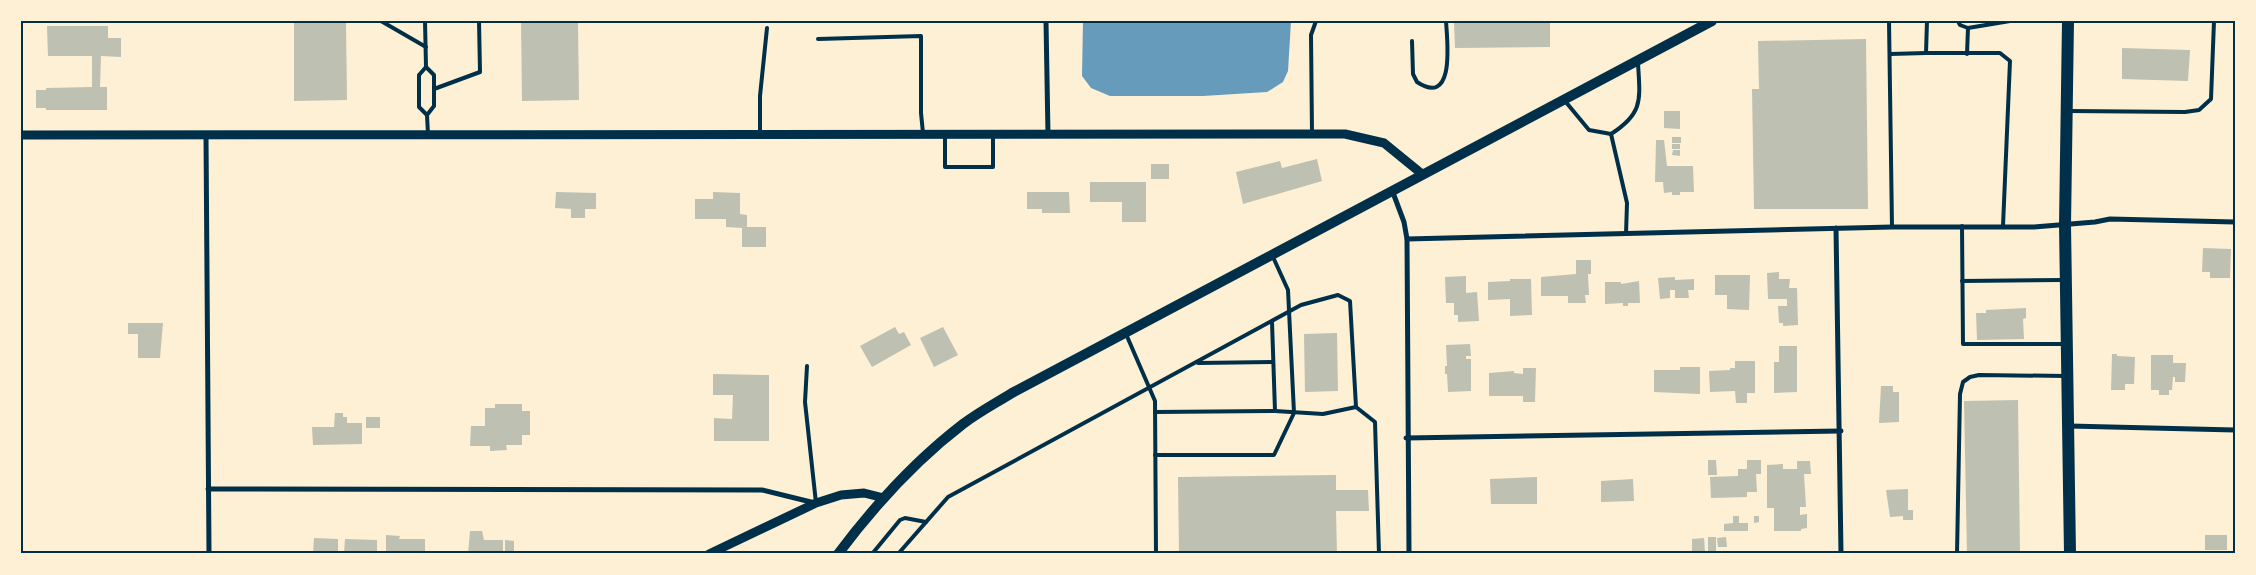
<svg xmlns="http://www.w3.org/2000/svg" width="2256" height="575" font-family="Helvetica,sans-serif">
	<style>
		.water { fill: #669bbc }
		.building { fill: #bec0b2 }
		.lines { fill: none; stroke-linecap: round; stroke-linejoin: round }
		.service { stroke: #003049; stroke-width: 4 }
		.minor { stroke: #003049; stroke-width: 5 }
		.tertiary { stroke: #003049; stroke-width: 9 }
		.secondary { stroke: #003049; stroke-width: 10 }
		.primary { stroke: #003049; stroke-width: 12 }
		.neatline { fill: none; stroke: #003049; stroke-width: 2 }
	</style>
	<rect width="100%" height="100%" fill="#fdf0d5"/>
	<polygon class="water" points="1083,21 1291,21 1288,71 1283,82 1267,92 1203,96 1110,96 1091,88 1082,76"/>
	<g class="building">
		<polygon points="294,21 346,21 347,100 294,101"/>
		<polygon points="521,21 578,21 579,100 522,101"/>
		<polygon points="1454,21 1550,21 1550,47 1455,48"/>
		<polygon points="47,26 108,26 108,38 121,38 121,57 101,56 100,87 107,87 107,110 46,110 46,108 36,108 36,90 46,90 46,88 92,87 92,56 48,56"/>
		<polygon points="1866,39 1868,209 1754,209 1752,89 1759,89 1758,41"/>
		<polygon points="2122,48 2190,50 2188,81 2122,79"/>
		<polygon points="1664,111 1680,111 1680,129 1664,128"/>
		<rect x="1672" y="137" width="9" height="6"/>
		<polygon points="1656,140 1664,140 1667,166 1693,166 1694,192 1680,192 1680,195 1672,195 1672,192 1664,193 1663,182 1655,182"/>
		<rect x="1672" y="144" width="8" height="5"/>
		<polygon points="1673,150 1680,150 1680,156 1672,155"/>
		<polygon points="1317,159 1322,181 1243,204 1236,172 1280,161 1282,168"/>
		<rect x="1151" y="164" width="18" height="15"/>
		<polygon points="1090,182 1146,182 1146,222 1122,222 1122,202 1090,202"/>
		<polygon points="556,192 596,193 596,209 585,209 585,218 571,218 571,209 555,208"/>
		<polygon points="713,192 740,193 740,214 747,215 747,227 766,227 766,247 742,247 742,228 726,227 726,219 695,219 695,199 713,199"/>
		<polygon points="1027,192 1069,192 1070,213 1042,213 1042,209 1027,209"/>
		<polygon points="2203,248 2231,249 2230,278 2210,278 2210,272 2202,272"/>
		<polygon points="1576,260 1591,260 1591,274 1588,274 1589,295 1585,295 1586,303 1568,303 1568,296 1541,296 1541,277 1576,274"/>
		<polygon points="1779,272 1779,279 1790,279 1789,288 1797,288 1798,325 1783,326 1783,323 1779,323 1778,306 1787,306 1787,299 1768,299 1767,273"/>
		<polygon points="1715,275 1750,275 1749,310 1727,309 1727,295 1715,295"/>
		<polygon points="1466,276 1466,293 1477,292 1479,321 1458,322 1458,315 1454,315 1454,303 1446,303 1445,277"/>
		<polygon points="1675,277 1675,280 1694,279 1694,290 1688,290 1689,298 1675,298 1675,290 1670,290 1670,298 1660,299 1658,278"/>
		<polygon points="1510,279 1531,279 1532,315 1510,316 1510,299 1488,300 1488,282 1510,281"/>
		<polygon points="1639,281 1640,303 1628,303 1628,306 1623,306 1623,303 1605,304 1605,282 1621,282 1621,284"/>
		<polygon points="2026,308 2026,318 2023,319 2024,339 1977,340 1976,313 1986,313 1986,310"/>
		<polygon points="128,323 163,323 160,358 138,358 138,334 128,334"/>
		<polygon points="895,327 899,334 904,332 911,345 872,367 860,346"/>
		<polygon points="943,327 958,355 934,367 920,338"/>
		<polygon points="1337,333 1338,391 1305,392 1304,334"/>
		<polygon points="1470,344 1471,356 1466,356 1466,359 1471,359 1471,391 1448,392 1447,374 1445,374 1445,366 1447,366 1446,345"/>
		<polygon points="1779,346 1797,346 1797,392 1774,393 1774,362 1779,362"/>
		<polygon points="2112,354 2117,354 2117,356 2135,357 2134,384 2125,384 2125,390 2111,390"/>
		<polygon points="2151,355 2173,355 2173,363 2186,363 2185,382 2175,382 2175,377 2173,377 2172,390 2169,390 2169,395 2159,395 2159,390 2151,390"/>
		<polygon points="1735,361 1755,361 1755,393 1747,393 1747,403 1736,403 1735,391 1710,392 1709,371 1730,370 1730,368 1735,368"/>
		<polygon points="1680,367 1700,367 1700,394 1654,392 1654,370 1680,370"/>
		<polygon points="1523,368 1536,368 1535,402 1523,402 1523,396 1489,396 1489,373 1514,371 1514,373 1523,374"/>
		<polygon points="713,374 769,375 769,441 714,441 714,418 732,419 733,395 713,395"/>
		<polygon points="1881,386 1893,386 1893,392 1899,392 1899,422 1879,423"/>
		<polygon points="2018,400 2020,554 1967,554 1964,401"/>
		<polygon points="495,404 522,404 522,411 530,411 530,435 522,435 522,445 506,445 507,450 490,451 490,446 470,446 471,426 485,426 485,408 495,408"/>
		<polygon points="335,413 343,413 343,417 347,417 347,423 362,423 362,444 313,445 312,427 334,427"/>
		<rect x="366" y="417" width="14" height="11"/>
		<polygon points="1708,460 1716,460 1717,475 1708,475"/>
		<polygon points="1747,460 1761,460 1761,474 1756,474 1757,492 1747,492 1747,497 1711,498 1710,477 1738,476 1738,469 1747,469"/>
		<polygon points="1797,461 1810,461 1811,474 1804,474 1806,507 1800,507 1800,515 1807,514 1807,528 1801,529 1801,531 1774,531 1774,508 1767,508 1767,465 1783,464 1783,469 1797,469"/>
		<polygon points="1336,475 1336,490 1368,490 1369,511 1336,511 1337,554 1179,554 1178,477"/>
		<polygon points="1537,477 1537,504 1491,504 1490,479"/>
		<polygon points="1633,479 1634,501 1601,502 1601,481"/>
		<polygon points="1908,489 1908,510 1913,510 1913,520 1903,520 1903,516 1890,517 1886,490"/>
		<polygon points="1733,516 1739,516 1739,523 1748,523 1748,531 1724,531 1724,524 1733,523"/>
		<polygon points="1754,516 1759,516 1759,522 1754,523"/>
		<polygon points="470,531 482,531 484,540 503,540 503,554 468,554"/>
		<polygon points="386,535 400,536 399,539 425,539 425,554 386,554"/>
		<rect x="2205" y="535" width="22" height="15"/>
		<rect x="1708" y="537" width="8" height="14"/>
		<polygon points="1726,537 1727,547 1718,547 1717,538"/>
		<polygon points="314,538 338,539 338,554 313,554"/>
		<polygon points="1704,538 1705,552 1692,552 1692,539"/>
		<polygon points="345,539 377,540 377,554 344,554"/>
		<polygon points="505,540 514,541 514,554 505,554"/>
	</g>
	<g class="lines">
		<g class="service">
			<polyline points="381,21 426,47"/>
			<polyline points="425,21 426,67"/>
			<polyline points="1889,21 1892,227"/>
			<polyline points="1927,21 1926,53 2000,53 2010,61 2003,226"/>
			<polyline points="1958,21 1960,25 1968,28 2010,21"/>
			<polyline points="818,39 921,36 921,113 923,133"/>
			<path d="M 1412,41 L 1413,74 L 1417,82 C 1456,108 1447,39 1446,21"/>
			<polyline points="1890,54 1926,53"/>
			<polyline points="1967,54 1968,28"/>
			<polyline points="434,89 480,72 479,21"/>
			<polyline points="1565,101 1589,130 1611,134"/>
			<polyline points="2069,111 2185,112 2199,110 2211,99 2214,21"/>
			<polyline points="427,115 419,107 419,75 426,67 434,75 434,106 427,115 428,134"/>
			<polyline points="760,133 760,96 767,28"/>
			<polyline points="1312,133 1311,35 1316,21"/>
			<polyline points="945,135 945,167 993,167 993,135"/>
			<polyline points="1962,226 1963,344 2065,344"/>
			<path d="M 1626,234 L 1627,203 L 1611,134 C 1644,113 1640,99 1638,63"/>
			<polyline points="1962,281 2062,280"/>
			<polyline points="1272,322 1275,411"/>
			<polyline points="1126,334 1155,401 1156,554"/>
			<polyline points="1198,363 1273,362"/>
			<polyline points="807,366 805,402 816,503"/>
			<polyline points="1155,412 1275,411 1323,414 1356,407"/>
			<polyline points="1155,455 1274,455 1294,413 1288,290 1273,257"/>
			<polyline points="872,554 900,520 905,518 926,522"/>
			<polyline points="898,554 948,497 1301,305 1338,295 1350,301 1356,407 1375,422 1379,554"/>
			<polyline points="1957,554 1960,394 1963,382 1970,377 1979,375 2066,376"/>
		</g>
		<g class="minor">
			<polyline points="1046,21 1048,135"/>
			<polyline points="206,135 209,554"/>
			<polyline points="1392,190 1404,222 1407,239 1409,554"/>
			<polyline points="1836,228 1841,554"/>
			<polyline points="1407,239 1892,227 2034,227 2095,222 2110,219 2235,222"/>
			<polyline points="2069,426 2235,430"/>
			<polyline points="1406,438 1841,431"/>
			<polyline points="208,489 762,490 815,503"/>
		</g>
		<g class="tertiary">
			<polyline points="21,135 1345,134 1384,143 1422,174"/>
			<polyline points="709,554 816,503 841,495 864,493 884,498"/>
		</g>
		<path class="secondary" d="M 838,554 C 874,506 916,460 963,424 C 979,412 996,403 1012,393 L 1712,21"/>
		<polyline class="primary" points="2068,21 2065,225 2070,554"/>
	</g>
	<rect width="2256" height="575" fill="none" stroke="#fdf0d5" stroke-width="45"/>
	<rect x="22" y="22" width="2212" height="530" class="neatline"/>
</svg>
